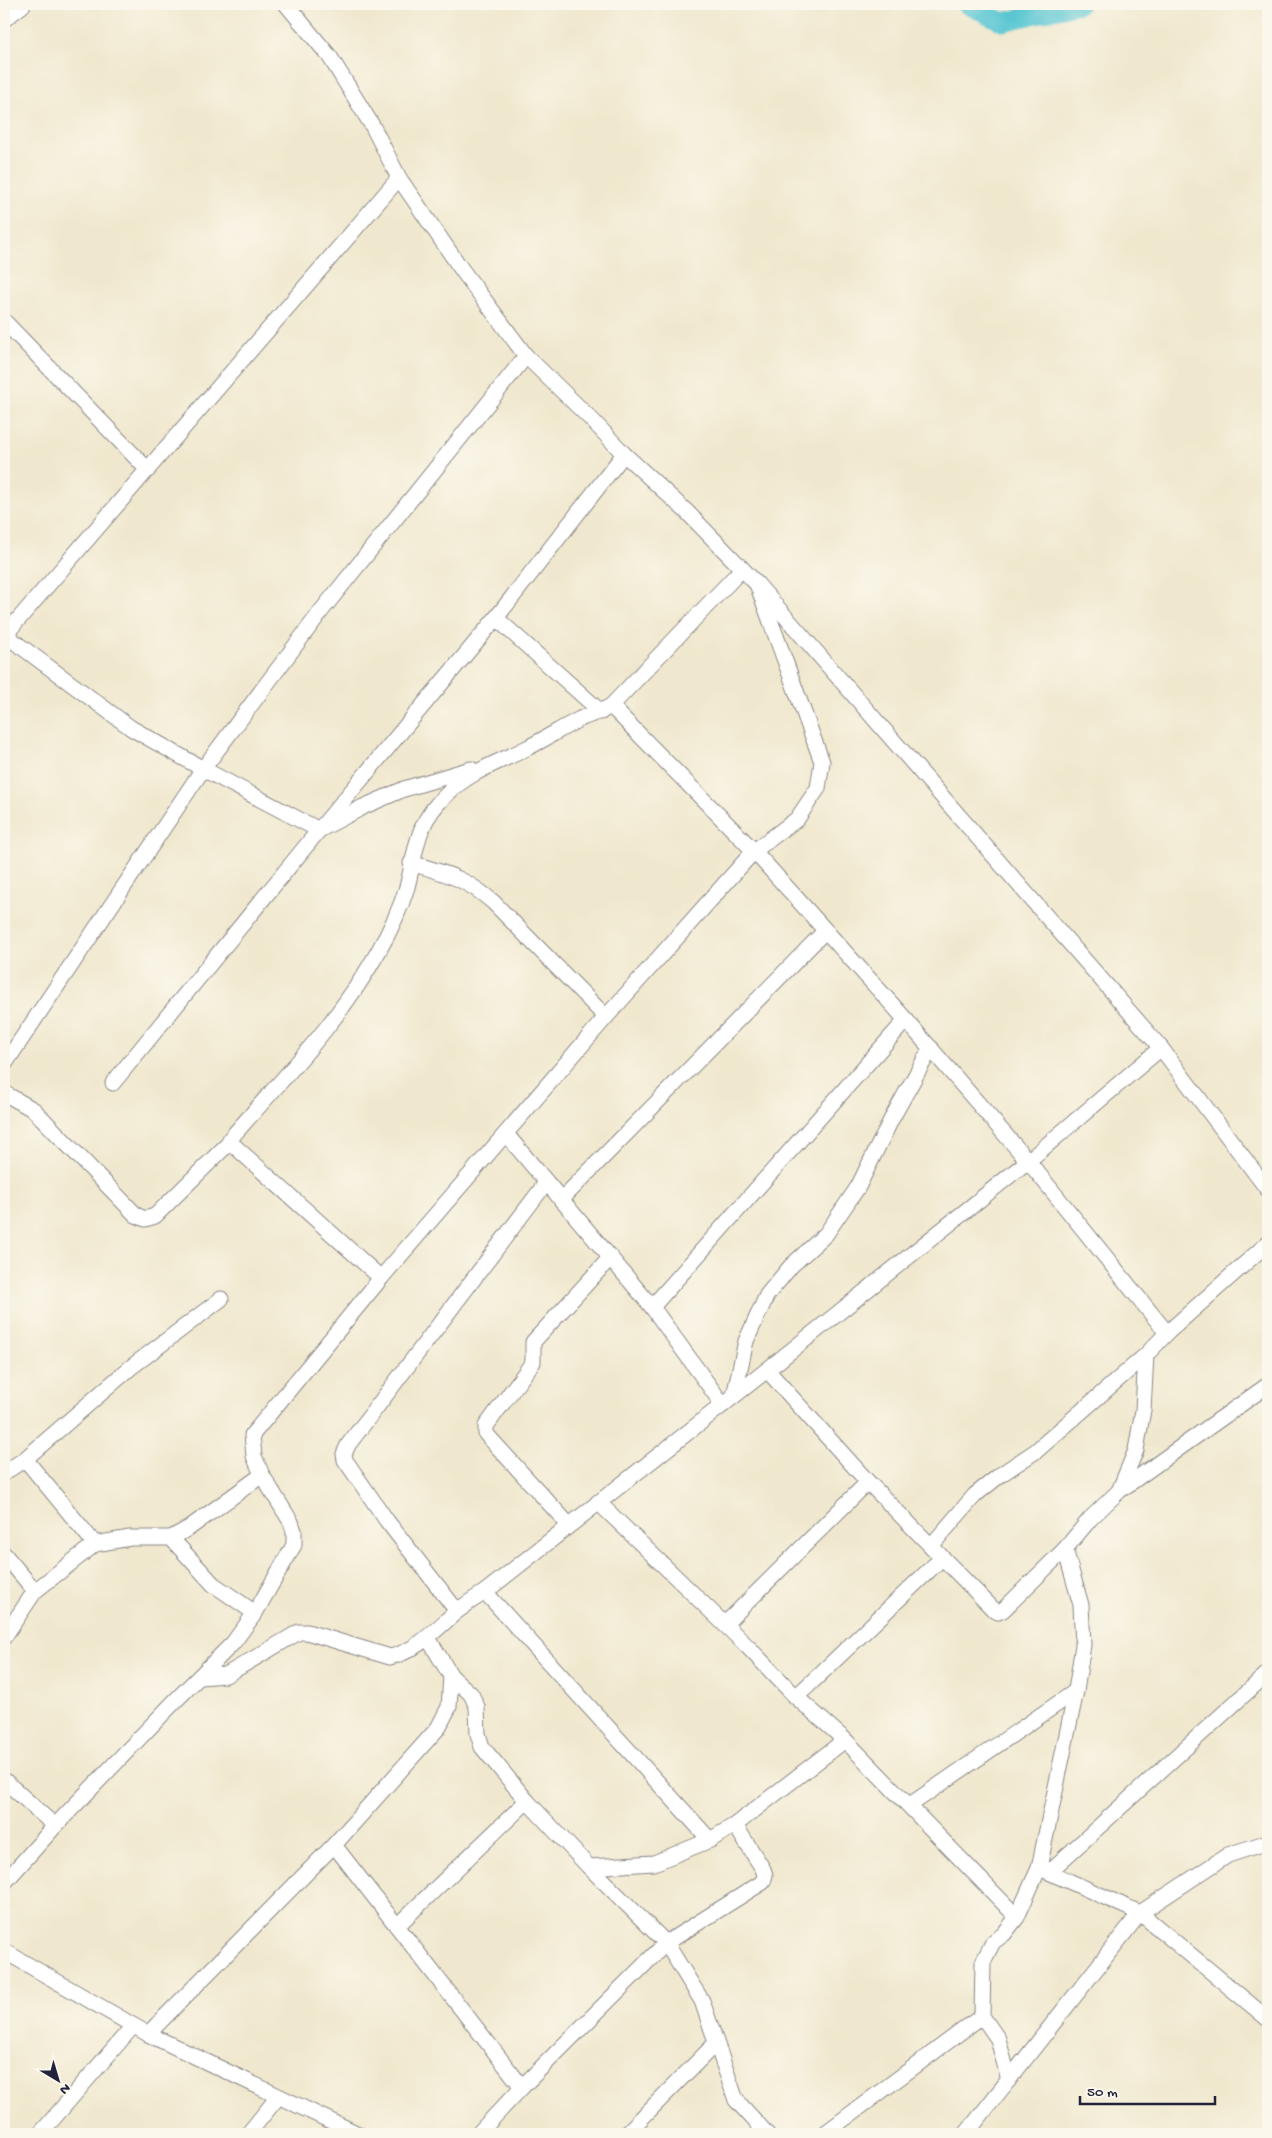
<svg xmlns="http://www.w3.org/2000/svg" width="1272" height="2138" font-family="'Gochi Hand',sans-serif">
	<style>
		.lines { fill: none; stroke-linecap: round; stroke-linejoin: round }
		.canal { stroke: #5bc7d3; stroke-width: 19 }
		.minor-casing { stroke: #898584; stroke-width: 17 }
		.tertiary-casing { stroke: #898584; stroke-width: 21 }
		.minor { stroke: #fff; stroke-width: 15 }
		.tertiary { stroke: #fff; stroke-width: 19 }
	</style>
	<rect width="100%" height="100%" fill="#fbf7ec"/>
	<filter id="ink" filterUnits="userSpaceOnUse"><feTurbulence type="fractalNoise" baseFrequency=".02" numOctaves="2"/><feDisplacementMap in="SourceGraphic" scale="10" xChannelSelector="R" yChannelSelector="G"/><feConvolveMatrix kernelMatrix="1 2 1 2 8 2 1 2 1" color-interpolation-filters="sRGB"/></filter>
	<filter id="wash" filterUnits="userSpaceOnUse"><feTurbulence type="fractalNoise" baseFrequency=".0096" numOctaves="4" result="noise"/><feDisplacementMap in="SourceGraphic" scale="20" xChannelSelector="R" yChannelSelector="G"/><feGaussianBlur stdDeviation="1.12" result="paint"/><feColorMatrix in="noise" values="0 0 0 0 0 0 0 0 0 0 0 0 0 0 0 0 0 1.4 0 .05"/><feComposite in="paint" operator="in"/></filter>
	<g filter="url(#wash)">
		<rect width="100%" height="100%" fill="#f0e8ce"/>
		<g class="lines">
			<polyline class="canal" points="966,4 1003,22 1079,4"/>
		</g>
	</g>
	<g filter="url(#ink)">
		<g class="lines">
			<defs>
				<g id="minor">
					<polyline points="286,4 330,57 373,127 399,178 462,270 526,356 593,421 624,454 687,512 757,584 1161,1048 1268,1190"/>
					<polyline points="4,321 148,470"/>
					<polyline points="496,618 601,712"/>
					<polyline points="4,634 131,728 203,769 319,830 363,807 404,789 471,769"/>
					<polyline points="4,636 399,178"/>
					<polyline points="611,706 754,851 906,1020 1028,1161 1167,1333"/>
					<path d="M 411,863 C 447,874 464,877 493,902 L 606,1017"/>
					<polyline points="4,1065 203,769 322,610 526,356"/>
					<polyline points="113,1083 319,830 496,618 624,454"/>
					<path d="M 4,1093 L 34,1110 L 136,1215 L 145,1219 L 155,1216 L 230,1142 L 230,1139 C 282,1079 339,1022 378,952 C 390,931 400,910 407,887 C 417,849 415,824 446,795 C 470,771 498,763 527,748 C 545,739 562,728 580,719 C 591,714 601,712 611,706 L 742,569"/>
					<polyline points="506,1134 652,1307 723,1405"/>
					<polyline points="230,1142 381,1278"/>
					<polyline points="561,1200 825,931"/>
					<polyline points="652,1307 906,1020"/>
					<polyline points="767,1370 868,1482 993,1609 998,1612 1003,1610 1065,1549 1090,1519 1119,1491 1268,1385"/>
					<polyline points="734,1396 746,1341 767,1295 791,1266 826,1234 858,1187 892,1118 931,1048"/>
					<polyline points="25,1459 95,1544"/>
					<polyline points="4,1473 25,1459 130,1368 221,1299"/>
					<polyline points="1119,1491 1136,1450 1143,1410 1146,1355"/>
					<polyline points="598,1502 747,1646 796,1697 845,1740 1017,1917"/>
					<polyline points="569,1525 486,1434 486,1426 533,1362 533,1342 611,1257"/>
					<polyline points="171,1538 213,1584 255,1613"/>
					<polyline points="931,1546 975,1495 1000,1475 1036,1451 1146,1355 1167,1333 1268,1243"/>
					<polyline points="4,1554 35,1591"/>
					<polyline points="485,1592 710,1840"/>
					<polyline points="457,1611 387,1521 345,1460 344,1454 348,1445 546,1183"/>
					<polyline points="725,1624 868,1482"/>
					<polyline points="4,1637 35,1591 95,1544 130,1538 171,1538 189,1528 262,1475"/>
					<polyline points="451,1676 471,1694 477,1707 478,1734 482,1747 527,1801 589,1867 666,1943 702,2001 736,2100 767,2134"/>
					<path d="M 200,1677 L 226,1675 L 299,1632 L 307,1632 L 390,1657 C 417,1651 435,1630 456,1612 C 465,1605 475,1598 485,1592 L 767,1370 L 1028,1161 L 1161,1048"/>
					<polyline points="796,1697 942,1558"/>
					<polyline points="4,1780 55,1826"/>
					<polyline points="910,1805 1076,1691"/>
					<polyline points="334,1845 522,2087"/>
					<polyline points="589,1867 654,1863 710,1840 735,1825 845,1740"/>
					<polyline points="1042,1869 1140,1913 1268,2019"/>
					<polyline points="1050,1871 1268,1673"/>
					<polyline points="4,1883 55,1826 177,1699 233,1643 255,1613 294,1545 294,1531 291,1522 262,1475 254,1456 252,1435 381,1278 606,1017 754,851 797,819 818,788 822,762 757,584"/>
					<polyline points="397,1926 527,1801"/>
					<polyline points="4,1951 148,2034 358,2134"/>
					<polyline points="148,2034 334,1845 438,1728 449,1707 451,1676 428,1638"/>
					<polyline points="1009,2080 998,2039 982,2016 983,1962 993,1942 1004,1934 1017,1917 1039,1868 1076,1691 1083,1645 1081,1605 1065,1549"/>
					<polyline points="40,2134 133,2026"/>
					<polyline points="248,2134 278,2097"/>
					<polyline points="478,2134 522,2087 666,1943 763,1882 765,1875 763,1869 735,1825"/>
					<polyline points="626,2134 715,2044"/>
					<polyline points="824,2134 982,2016"/>
					<polyline points="966,2134 1140,1913 1228,1855 1268,1842"/>
				</g>
				<polyline id="tertiary" points="4,17 21,4"/>
			</defs>
			<use href="#minor" class="minor-casing"/>
			<use href="#tertiary" class="tertiary-casing"/>
			<use href="#minor" class="minor"/>
			<use href="#tertiary" class="tertiary"/>
		</g>
	</g>
	<rect width="1272" height="2138" fill="none" stroke="#fbf7ec" stroke-width="20"/>
	<g transform="translate(58 2080) rotate(142)" stroke="#fbf7ec" stroke-width="4" paint-order="stroke">
	<path d="M0-4L9 19L0 12L-9 19Z" fill="#22223b"/>
	<text y="-8" font-size="14" font-weight="bold" text-anchor="middle" fill="#22223b">N</text>
	</g>
	<path d="M1080 2096v8h135v-8" fill="none" stroke="#22223b" stroke-width="2.5"/>
	<text x="1087" y="2096" font-size="15" fill="#22223b" stroke="#fbf7ec" stroke-width="4" paint-order="stroke">50 m</text>
</svg>
